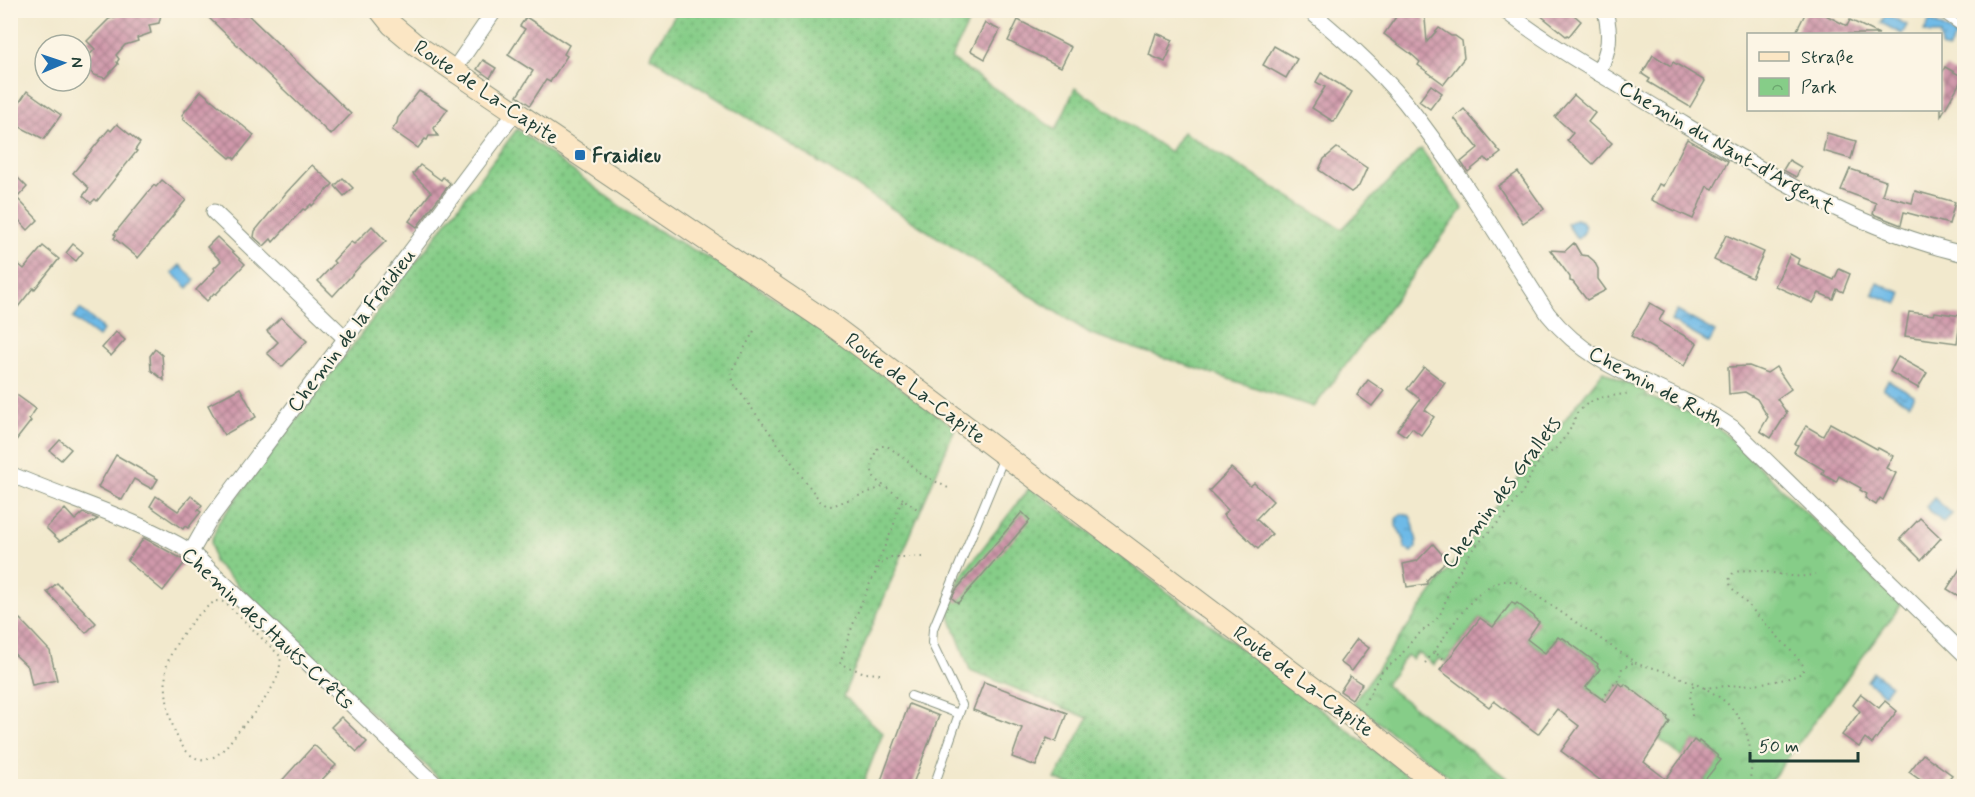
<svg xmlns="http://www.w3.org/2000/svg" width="1975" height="797" font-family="Mynerve,sans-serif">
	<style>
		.grass { fill: url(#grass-dots); stroke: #52855e; stroke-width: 1.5 }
		.park { fill: url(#park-crowns); stroke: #52855e; stroke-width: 1.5 }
		.water { fill: url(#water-ripples); stroke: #467c8e; stroke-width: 1.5 }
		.building { fill: url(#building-cross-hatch) }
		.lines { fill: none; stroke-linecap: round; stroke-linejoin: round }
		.lane-casing { stroke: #889380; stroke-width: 10 }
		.street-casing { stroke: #889380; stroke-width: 17 }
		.secondary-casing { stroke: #889380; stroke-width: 23 }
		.path { stroke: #889380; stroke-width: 2; stroke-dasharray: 1.5 4.5; stroke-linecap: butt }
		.lane { stroke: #fff; stroke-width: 8 }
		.street { stroke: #fff; stroke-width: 15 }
		.secondary { stroke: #fbe6c4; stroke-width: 21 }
		.poi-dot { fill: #1f6fb2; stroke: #fcf5e5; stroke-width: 2 }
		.labels { text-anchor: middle; stroke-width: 4.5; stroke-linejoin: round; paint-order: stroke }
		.street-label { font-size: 21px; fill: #1f3d34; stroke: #fcf5e5 }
		.poi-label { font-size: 21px; font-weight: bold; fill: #1f3d34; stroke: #fcf5e5; text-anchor: start }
	</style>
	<defs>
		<pattern id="grass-dots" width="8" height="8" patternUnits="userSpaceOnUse" patternTransform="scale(1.5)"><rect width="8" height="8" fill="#86cd88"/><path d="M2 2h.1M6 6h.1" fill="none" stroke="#6da870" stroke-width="1.8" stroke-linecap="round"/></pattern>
		<pattern id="park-crowns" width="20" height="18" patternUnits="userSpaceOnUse" patternTransform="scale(1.5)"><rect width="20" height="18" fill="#86cd88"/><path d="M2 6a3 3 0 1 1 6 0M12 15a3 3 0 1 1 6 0" fill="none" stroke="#6da870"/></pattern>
		<pattern id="water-ripples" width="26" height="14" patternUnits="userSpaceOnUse" patternTransform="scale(1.5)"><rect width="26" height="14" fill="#6ebae7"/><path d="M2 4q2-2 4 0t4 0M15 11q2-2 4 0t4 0" fill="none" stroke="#5a98bc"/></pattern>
		<pattern id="building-cross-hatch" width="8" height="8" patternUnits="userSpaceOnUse" patternTransform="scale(1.5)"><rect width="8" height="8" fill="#d099ab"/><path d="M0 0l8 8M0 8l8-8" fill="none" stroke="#a87e8c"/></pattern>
	</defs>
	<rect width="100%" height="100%" fill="#fcf5e5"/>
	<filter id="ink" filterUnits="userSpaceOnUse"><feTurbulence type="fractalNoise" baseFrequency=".0167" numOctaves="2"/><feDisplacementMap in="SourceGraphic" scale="12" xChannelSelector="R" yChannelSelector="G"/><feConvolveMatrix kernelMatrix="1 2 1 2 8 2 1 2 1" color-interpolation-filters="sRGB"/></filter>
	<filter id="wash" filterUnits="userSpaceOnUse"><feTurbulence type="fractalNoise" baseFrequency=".008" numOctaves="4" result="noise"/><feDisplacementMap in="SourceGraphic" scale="24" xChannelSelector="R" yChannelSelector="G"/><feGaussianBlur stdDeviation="1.35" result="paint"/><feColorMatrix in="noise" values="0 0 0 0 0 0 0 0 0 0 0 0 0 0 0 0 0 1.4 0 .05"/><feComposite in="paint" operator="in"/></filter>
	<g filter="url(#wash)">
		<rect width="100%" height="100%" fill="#f2e9cd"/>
		<g class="grass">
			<polygon points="678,11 974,11 951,59 1056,130 1075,88 1170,152 1183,132 1342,229 1421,149 1463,209 1314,407 1091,334 650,56"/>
			<polygon points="517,129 637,219 745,278 869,364 955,428 843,696 883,733 862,786 447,786 214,562 211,543 218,523"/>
			<polygon points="1030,487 1421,786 1074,786 1055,779 1088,718 970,670 948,611 961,576"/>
		</g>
		<polygon class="park" points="1603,371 1647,393 1646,396 1700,417 1721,430 1901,605 1767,786 1711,786 1704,781 1720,760 1717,757 1718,755 1700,741 1698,743 1695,740 1682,757 1659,739 1670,722 1667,719 1668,717 1625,685 1623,686 1619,683 1606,702 1586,687 1600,669 1597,666 1598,664 1563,638 1561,639 1558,637 1545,653 1527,639 1538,622 1534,618 1535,617 1517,603 1515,605 1512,602 1493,627 1480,618 1446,662 1439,658 1434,665 1418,653 1412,659 1407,655 1385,685 1517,786 1461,786 1353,703 1463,549"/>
		<g class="water">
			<polygon points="1886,14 1907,25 1902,34 1881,23"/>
			<polygon points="1930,20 1956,35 1948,50 1941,47 1940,34 1930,34 1924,31"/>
			<path d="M 1575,219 L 1582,221 C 1588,229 1584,234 1577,239 L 1567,224 Z"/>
			<polygon points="180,265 195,280 188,288 172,273"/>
			<polygon points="1877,283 1902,293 1898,304 1873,294"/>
			<polygon points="80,309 101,327 100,328 103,330 98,337 73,318"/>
			<polygon points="1677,311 1715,332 1709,343 1671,321"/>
			<polygon points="1888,380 1914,395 1909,404 1883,389"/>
			<polygon points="1934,498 1952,514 1943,523 1926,507"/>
			<path d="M 1401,514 L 1409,515 C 1415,521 1414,533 1417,541 L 1416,542 L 1416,548 L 1412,552 L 1405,549 L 1403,537 L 1396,526 L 1396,519 Z"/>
			<polygon points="1873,672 1891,685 1884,694 1867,681"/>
		</g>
		<g id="blocks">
			<g class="building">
				<polygon points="136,10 162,10 159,23 149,25 151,33 137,38 138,41 125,45 116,55 119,59 117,62 118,64 105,78 94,75 82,63 95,49 87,41 109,19"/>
				<polygon points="214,10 243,10 351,114 331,135 208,17"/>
				<polygon points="1414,10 1425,19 1427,42 1439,28 1451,36 1455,36 1462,41 1464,58 1444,84 1418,65 1420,62 1411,54 1384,34 1398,14"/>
				<polygon points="1534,10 1568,10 1581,21 1569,36 1567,35 1566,36"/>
				<polygon points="1807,10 1816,10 1847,26 1850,20 1879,34 1795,34"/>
				<polygon points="526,17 569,45 564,54 567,56 550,82 546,80 530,105 517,96 533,71 508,55 525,29 520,26"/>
				<polygon points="1018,20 1071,47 1061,67 1008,41"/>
				<polygon points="985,23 1000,30 985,59 971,51"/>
				<polygon points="1156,33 1173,40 1168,50 1170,51 1165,62 1149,55"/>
				<polygon points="1274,46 1297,59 1286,78 1263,65"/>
				<polygon points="1653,55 1671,66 1673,62 1705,81 1690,107 1648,82 1650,79 1642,74"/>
				<polygon points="483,60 496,68 490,78 477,69"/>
				<polygon points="1945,67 1963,77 1941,116 1941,75"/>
				<polygon points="1321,73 1352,92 1334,122 1312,108 1325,87 1316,82"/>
				<polygon points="1431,85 1442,93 1430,109 1419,101"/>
				<polygon points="27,91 61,115 44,139 18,126 14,118 13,112"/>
				<polygon points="201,91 254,135 235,159 232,156 230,158 183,119 184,117 182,115"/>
				<polygon points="419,91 448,109 434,128 438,136 429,136 427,140 425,139 418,148 392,130 397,123 398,118"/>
				<polygon points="1574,95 1595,113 1588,122 1612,143 1593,164 1567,140 1573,133 1555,117"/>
				<polygon points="1464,109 1501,153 1489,162 1485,158 1468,172 1461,162 1478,148 1454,118"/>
				<polygon points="117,124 140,143 135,150 137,151 97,201 95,199 91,203 83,196 89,188 73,173 109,129 111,131"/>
				<polygon points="1827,133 1856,141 1851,159 1823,151"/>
				<polygon points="1687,139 1728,161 1713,189 1707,186 1693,219 1651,200 1659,184 1663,186"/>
				<polygon points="1337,148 1367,168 1359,186 1351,192 1319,170 1324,159"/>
				<polygon points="1789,160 1801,167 1796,177 1783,170"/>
				<polygon points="312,165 333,184 312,206 311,204 305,210 303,209 273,242 271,239 264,246 254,237 255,231 286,193"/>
				<polygon points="420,165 441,180 443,177 450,183 417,227 409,221 431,192 413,174"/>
				<polygon points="1850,169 1886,181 1882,195 1912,203 1915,191 1955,202 1949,224 1904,212 1901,225 1873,214 1876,203 1841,190"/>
				<polygon points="10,170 27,187 17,198 38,220 28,230 17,218 10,225"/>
				<polygon points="1518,172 1544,209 1523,223 1498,186"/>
				<polygon points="343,178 353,188 344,196 335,186"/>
				<polygon points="162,180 186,200 138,258 114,238 116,235 114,234 154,185 156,187"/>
				<polygon points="372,226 386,241 359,267 333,296 318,281 335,263 333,261 351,242 354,244"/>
				<polygon points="1726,235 1764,252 1752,278 1714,260"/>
				<polygon points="217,237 245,264 216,294 214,293 207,301 196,290 215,270 214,268 221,261 207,247"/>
				<polygon points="1574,243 1581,255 1588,256 1594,261 1598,269 1598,279 1606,290 1587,300 1573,282 1570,281 1570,277 1550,250 1565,251"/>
				<polygon points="73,244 83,252 76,261 66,253"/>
				<polygon points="43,246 59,259 34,290 33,288 18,307 10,301 10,257 24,269"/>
				<polygon points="1790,254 1799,259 1797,264 1834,280 1839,269 1850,274 1843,292 1837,289 1833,299 1819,293 1813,303 1775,286"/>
				<polygon points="1650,303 1664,311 1659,321 1697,343 1684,366 1631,336"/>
				<polygon points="1909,312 1934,315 1935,312 1961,316 1957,343 1905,336"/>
				<polygon points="281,317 307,341 282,367 267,353 278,342 267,331"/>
				<polygon points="116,332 125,340 111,356 102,348"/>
				<polygon points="155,349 162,355 164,380 151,370 150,356"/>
				<polygon points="1898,357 1927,373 1918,388 1890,372"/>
				<polygon points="1749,366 1767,373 1776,367 1791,389 1777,399 1787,413 1771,438 1760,431 1768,417 1757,399 1745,392 1729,394 1728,367"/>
				<polygon points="1424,367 1445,383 1425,410 1434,417 1421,435 1412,428 1406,436 1397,430 1420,399 1407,389"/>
				<polygon points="1368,380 1384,391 1372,406 1357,395"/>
				<polygon points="240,388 256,417 224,435 208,405"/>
				<polygon points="10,390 36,409 29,419 31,421 10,448"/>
				<polygon points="1830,423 1877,449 1878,448 1893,456 1886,468 1896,473 1883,500 1880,498 1876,505 1865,498 1867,494 1860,490 1861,488 1839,476 1836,482 1822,474 1824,470 1794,452 1798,445 1795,444 1806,426 1823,436"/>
				<polygon points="60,440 71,449 61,460 50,451"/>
				<polygon points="116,455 158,479 152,489 134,479 122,500 98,487"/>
				<polygon points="1231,468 1250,486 1254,483 1273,501 1256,519 1272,534 1258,549 1223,515 1228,510 1209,491"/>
				<polygon points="156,496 178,511 191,496 202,505 198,510 201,512 188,528 185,526 183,529 150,506"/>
				<polygon points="65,509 75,520 83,513 98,519 60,541 46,528"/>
				<polygon points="1022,512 1030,520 958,603 952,598 956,590"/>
				<polygon points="1920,518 1941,538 1921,560 1900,539"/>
				<polygon points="144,538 186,561 163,591 127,561"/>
				<polygon points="1433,544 1447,560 1427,580 1427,584 1407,587 1403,564 1417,561"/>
				<polygon points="1965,561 1965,600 1947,589"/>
				<polygon points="57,583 96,623 86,633 47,592"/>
				<polygon points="1512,602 1515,605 1517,603 1535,617 1534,618 1539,622 1527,639 1545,653 1558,637 1561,639 1563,638 1598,664 1597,666 1600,669 1586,687 1606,702 1619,683 1623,686 1625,684 1668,717 1667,719 1670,722 1644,762 1666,779 1694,740 1698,743 1699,741 1718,756 1717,757 1721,760 1700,786 1608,786 1561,751 1579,726 1557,709 1538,734 1494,701 1489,707 1440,670 1480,618 1493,627"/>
				<polygon points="20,619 50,651 57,680 32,685 28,667 10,650 10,627"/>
				<polygon points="1357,639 1369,648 1352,671 1340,662"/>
				<polygon points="1350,676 1362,684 1352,699 1340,691"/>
				<polygon points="984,682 1067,713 1056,742 1047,738 1036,766 1012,757 1022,728 973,710"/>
				<polygon points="1861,694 1879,708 1885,701 1897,711 1872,744 1865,738 1859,747 1842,735 1860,711 1853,705"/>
				<polygon points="909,704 939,716 912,786 879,786"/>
				<polygon points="341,717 367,742 357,752 331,727"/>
				<polygon points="314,745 336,765 316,786 277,786"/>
				<polygon points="1923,754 1952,775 1943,786 1929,786 1909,772"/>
			</g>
		</g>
	</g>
	<g filter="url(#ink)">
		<use href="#blocks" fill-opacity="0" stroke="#889380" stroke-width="1.5"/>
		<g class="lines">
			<defs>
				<g id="lane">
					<polyline points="1937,10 1964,29"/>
					<polyline points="911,696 959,714"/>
					<polyline points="934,786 962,705 932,643 933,629 1004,457"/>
				</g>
				<g id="street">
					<path d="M 1309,10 C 1343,39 1377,68 1405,102 C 1458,169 1502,243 1548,314 C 1598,377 1672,385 1733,428 L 1964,654"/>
					<path d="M 1504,10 C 1554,49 1611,80 1665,113 C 1761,170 1855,229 1964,254"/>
					<polyline points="453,71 495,10"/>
					<path d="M 1598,73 C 1610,49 1611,36 1605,10"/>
					<polyline points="214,212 345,338"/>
					<path d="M 10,474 C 70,500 135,518 191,552 L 437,786"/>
					<polyline points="191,552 208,522 516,111"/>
				</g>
				<polyline id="secondary" points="380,10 392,25 416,45 829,323 1353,718 1438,786"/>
			</defs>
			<use href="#lane" class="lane-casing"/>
			<use href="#street" class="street-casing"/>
			<use href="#secondary" class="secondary-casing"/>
			<g class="path">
				<polyline points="754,331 731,372 734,384 820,501 826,505 832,506 885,486"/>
				<polyline points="903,499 877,481 872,474 873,458 877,449 882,446 887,446 906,459 919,473 950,489"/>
				<path d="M 876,569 C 880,555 886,544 891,532 C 896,521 897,509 903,499 L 920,511"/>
				<path d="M 216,601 L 225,602 L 281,657 C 280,663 280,670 278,675 C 271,694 254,713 241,728 C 232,738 222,756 208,759 C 173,766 161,689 167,665 C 172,645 197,611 216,601 Z"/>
				<path d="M 1434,652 C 1451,628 1484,569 1518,583 L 1639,665 C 1655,667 1669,673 1684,679 C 1719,693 1744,709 1750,749 C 1752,762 1752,774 1748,786"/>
				<polyline points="1425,663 1434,652 1447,661"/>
				<path d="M 880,674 L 865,673 L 840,664 C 846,644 872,562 890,557 L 925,557"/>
				<path d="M 1704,688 C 1728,685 1784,685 1803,672 L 1803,665 L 1794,654 L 1731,587 L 1729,580 L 1733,573 C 1760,563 1787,583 1815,574"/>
				<polyline points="1602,699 1620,677 1622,668 1635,662"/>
				<polyline points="1364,704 1382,671 1399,658 1414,638 1436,620 1442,611 1451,585 1472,550 1507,513 1522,493 1536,465 1556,448 1569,432 1577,413 1588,403 1599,398 1631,393"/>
				<polyline points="1692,716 1690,694 1694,683"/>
			</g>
			<use href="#lane" class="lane"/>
			<use href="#street" class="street"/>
			<use href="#secondary" class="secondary"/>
		</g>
	</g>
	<rect class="poi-dot" x="574" y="149" width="12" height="12" rx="3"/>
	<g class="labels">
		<g class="street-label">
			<text transform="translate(487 92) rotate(34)" y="7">Route de La-Capite</text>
			<text transform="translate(1727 147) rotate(30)" y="7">Chemin du Nant-d'Argent</text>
			<text transform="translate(351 330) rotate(-53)" y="7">Chemin de la Fraidieu</text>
			<text transform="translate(1656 386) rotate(28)" y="7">Chemin de Ruth</text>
			<text transform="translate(916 388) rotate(37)" y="7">Route de La-Capite</text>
			<text transform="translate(1501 492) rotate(-53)" y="7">Chemin des Grallets</text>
			<text transform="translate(268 628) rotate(43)" y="7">Chemin des Hauts-Crêts</text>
			<text transform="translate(1304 681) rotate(37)" y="7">Route de La-Capite</text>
		</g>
		<g class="poi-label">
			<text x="592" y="162">Fraidieu</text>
		</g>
	</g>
	<rect width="1975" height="797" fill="none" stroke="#fcf5e5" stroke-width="36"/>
	<rect x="1747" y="33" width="195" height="78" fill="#fcf5e5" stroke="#a4ab9e" stroke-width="1.5"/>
	<rect x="1759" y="52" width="30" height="9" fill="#fbe6c4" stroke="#a4ab9e" stroke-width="1.5"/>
	<text x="1801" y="63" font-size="18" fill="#1f3d34">Straße</text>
	<rect x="1759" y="78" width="30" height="18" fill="url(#park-crowns)" stroke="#a4ab9e" stroke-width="1.5"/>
	<text x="1801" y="93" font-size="18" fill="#1f3d34">Park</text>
	<g transform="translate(63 63) rotate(88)"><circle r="28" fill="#fcf5e5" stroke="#a4ab9e" stroke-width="1.5"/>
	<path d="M0-4.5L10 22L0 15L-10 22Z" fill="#1f6fb2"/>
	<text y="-9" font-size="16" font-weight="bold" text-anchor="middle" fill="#1f3d34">N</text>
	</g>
	<path d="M1750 752v9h108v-9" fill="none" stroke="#1f3d34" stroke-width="3"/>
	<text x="1759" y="752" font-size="18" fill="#1f3d34" stroke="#fcf5e5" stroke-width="4.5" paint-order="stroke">50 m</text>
</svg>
